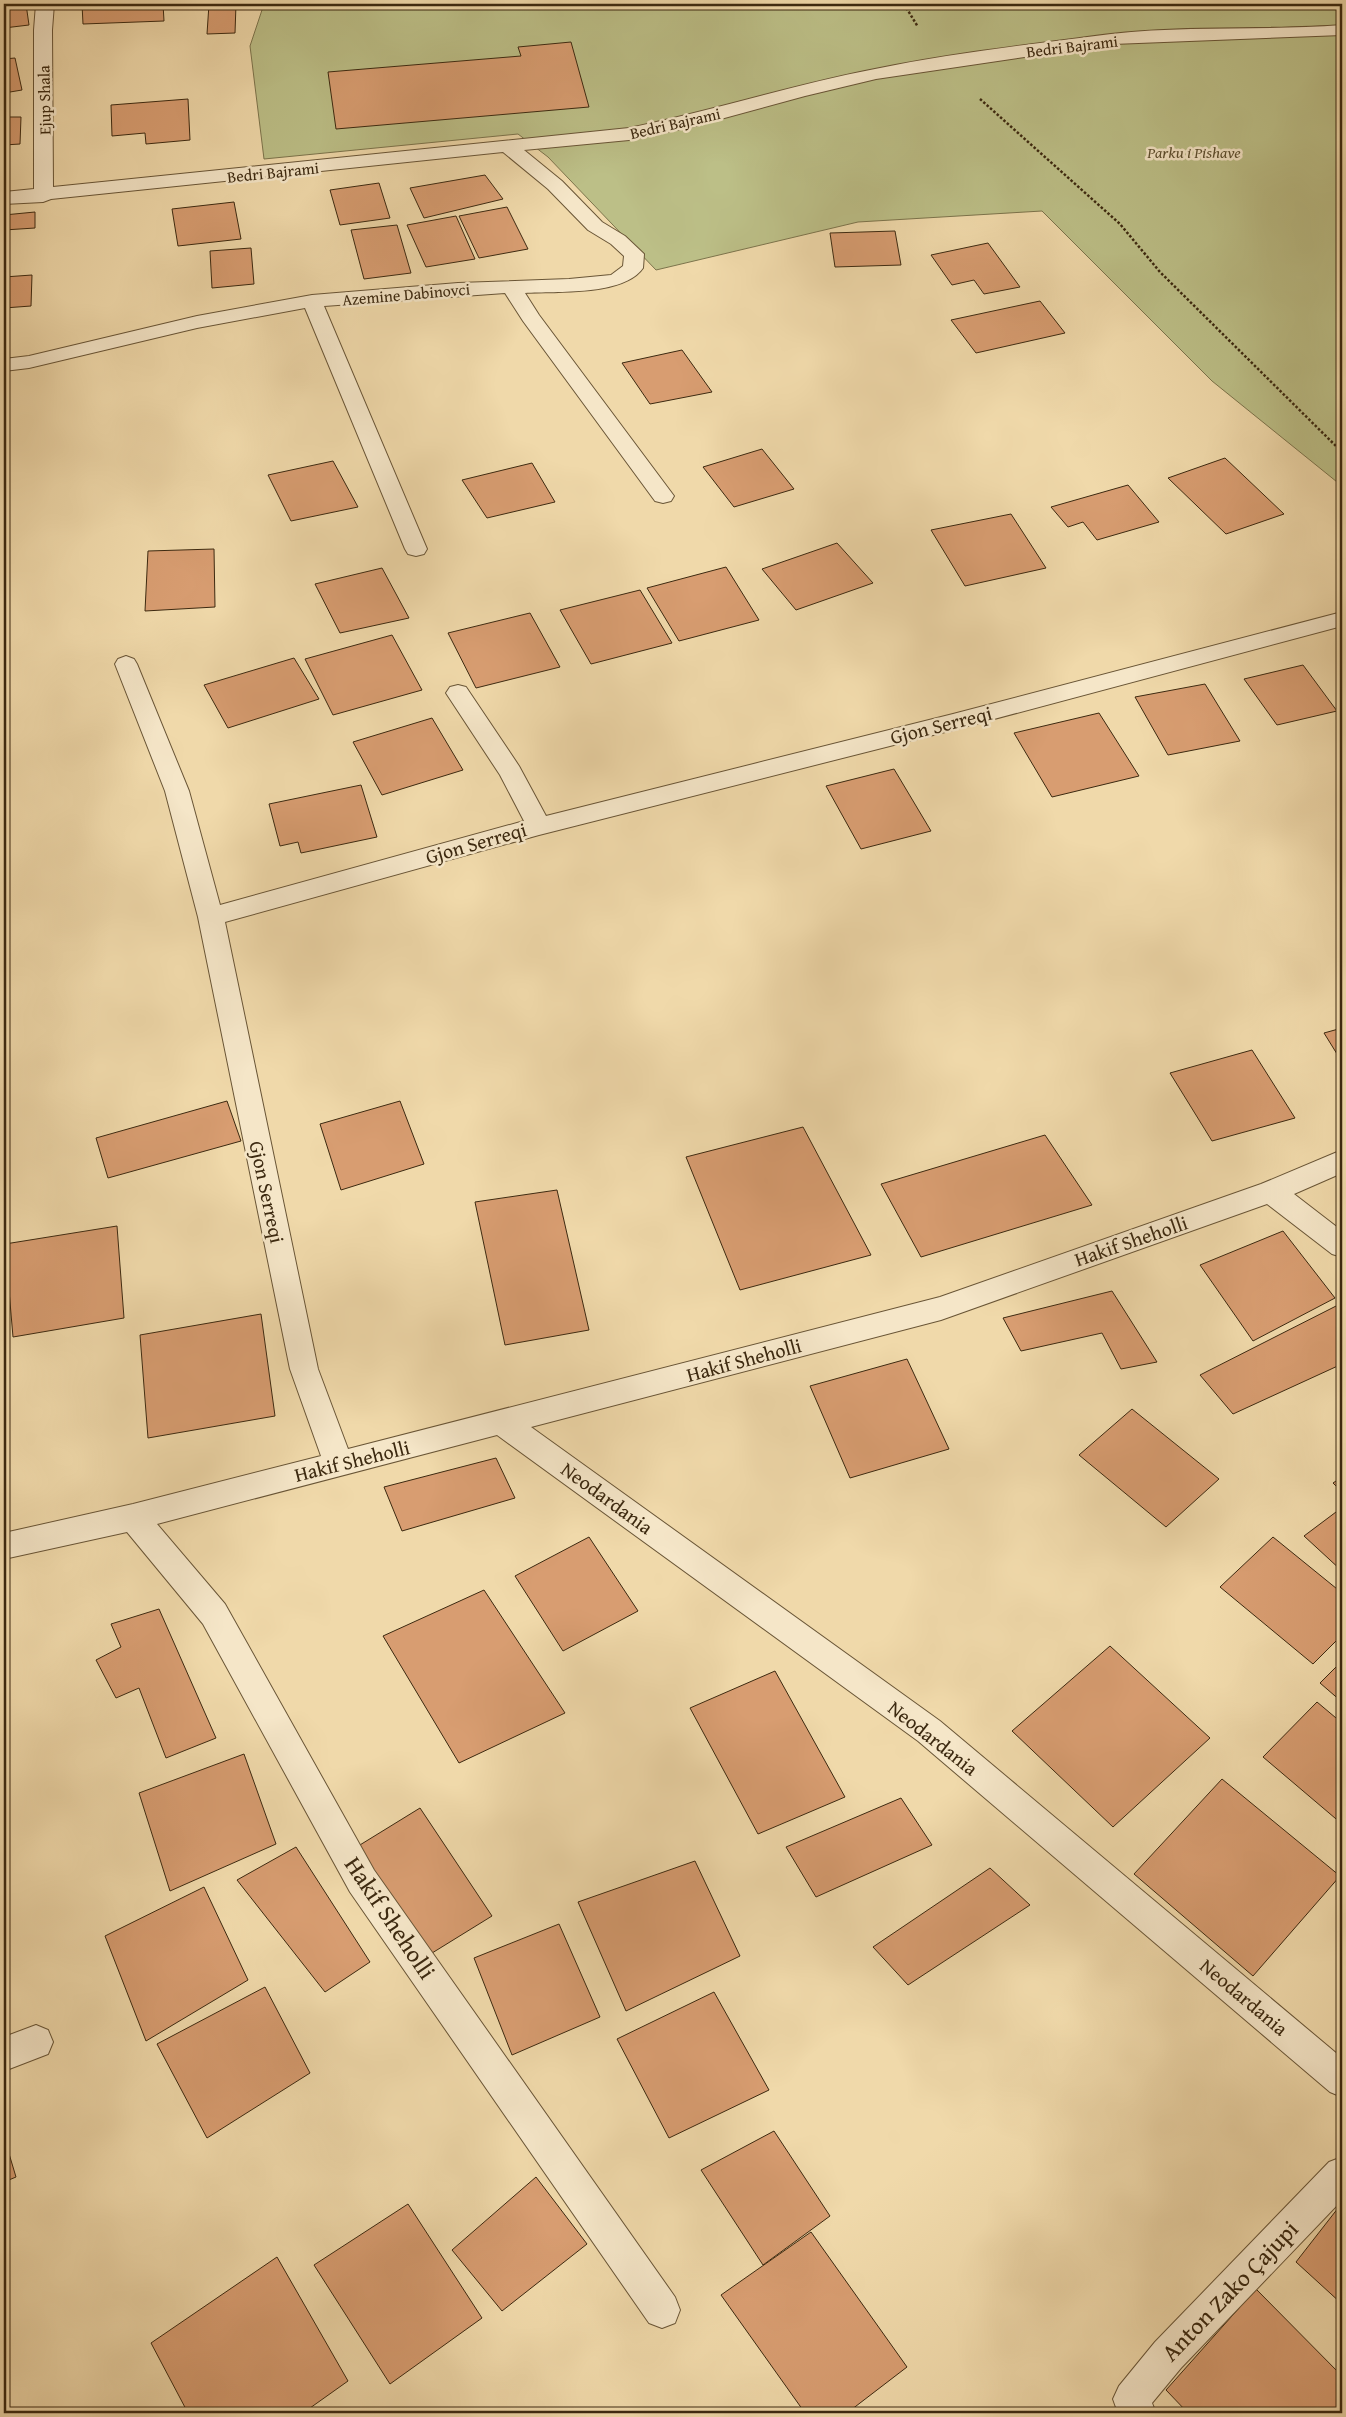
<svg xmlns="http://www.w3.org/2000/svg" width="1346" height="2417" font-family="'Gentium Book Plus',serif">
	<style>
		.green { fill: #bcbf87; stroke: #7c744c }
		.building { fill: #d89d71; stroke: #3c2910 }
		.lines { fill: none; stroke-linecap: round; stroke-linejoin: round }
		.minor-casing { stroke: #695536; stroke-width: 2 }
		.path { stroke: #3c2910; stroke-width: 2.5; stroke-dasharray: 2.5 2; stroke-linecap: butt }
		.minor { fill: #f5e6c8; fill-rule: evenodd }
		.labels { text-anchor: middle; stroke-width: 5; stroke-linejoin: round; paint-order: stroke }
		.far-street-label { font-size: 16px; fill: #3c2910; stroke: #f5e6c8 }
		.far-park-label { font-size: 16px; font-style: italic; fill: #5c4e2e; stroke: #f5e6c8 }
		.street-label { font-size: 20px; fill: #3c2910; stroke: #f5e6c8 }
		.near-street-label { font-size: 24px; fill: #3c2910; stroke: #f5e6c8 }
	</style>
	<rect width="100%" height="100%" fill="#f0d9aa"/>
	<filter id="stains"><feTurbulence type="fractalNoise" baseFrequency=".004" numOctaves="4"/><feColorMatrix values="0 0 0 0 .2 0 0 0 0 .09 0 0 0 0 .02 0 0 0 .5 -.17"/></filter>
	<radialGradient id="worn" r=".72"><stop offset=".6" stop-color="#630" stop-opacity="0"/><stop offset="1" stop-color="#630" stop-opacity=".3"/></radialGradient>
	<polygon class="green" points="264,4 1342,4 1342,486 1212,381 1042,211 858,222 656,270 548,157 518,134 264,159 250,46"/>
	<g class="building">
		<polygon points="4,4 26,4 29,25 4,28"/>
		<polygon points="82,4 163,4 164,21 83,24"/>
		<polygon points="209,4 236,4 235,33 207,34"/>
		<polygon points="571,42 589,107 336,129 328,72 521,56 518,47"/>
		<polygon points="15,58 22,90 4,93 4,59"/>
		<polygon points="188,99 190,140 146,144 145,133 112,136 111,105"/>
		<polygon points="4,117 21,117 20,144 4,145"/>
		<polygon points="485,175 503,199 424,218 410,188"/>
		<polygon points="379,183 390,218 340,225 330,190"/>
		<polygon points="234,202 241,239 178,246 172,209"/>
		<polygon points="507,207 528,249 479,258 459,216"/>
		<polygon points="35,212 35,228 4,230 4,215"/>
		<polygon points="456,216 475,259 426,267 407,225"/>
		<polygon points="397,225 411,273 364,279 351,230"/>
		<polygon points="895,231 901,265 835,267 830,233"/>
		<polygon points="988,243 1020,287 984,294 974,280 952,285 931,255"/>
		<polygon points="251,248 254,284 212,288 210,251"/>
		<polygon points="32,275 31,306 4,308 4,277"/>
		<polygon points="1040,301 1065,333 976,353 951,320"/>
		<polygon points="682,350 712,392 650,404 622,363"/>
		<polygon points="762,449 794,489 734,507 703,467"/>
		<polygon points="1225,458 1284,514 1226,534 1168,478"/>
		<polygon points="333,461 358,507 291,521 268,475"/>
		<polygon points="532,463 555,502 487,518 462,480"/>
		<polygon points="1128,485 1159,522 1097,540 1083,522 1068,527 1051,507"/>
		<polygon points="1011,514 1046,568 965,586 931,530"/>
		<polygon points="837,543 873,583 796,610 762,569"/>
		<polygon points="214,549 215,607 145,611 148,551"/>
		<polygon points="726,567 759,620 679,641 647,588"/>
		<polygon points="382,568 409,618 340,633 315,584"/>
		<polygon points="640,590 672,643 591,664 560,610"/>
		<polygon points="530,613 560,667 476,688 448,633"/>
		<polygon points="392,635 422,690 333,715 305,659"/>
		<polygon points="294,658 319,699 228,728 204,685"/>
		<polygon points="1303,665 1337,711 1277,725 1244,679"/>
		<polygon points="1205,684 1240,741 1168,755 1135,697"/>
		<polygon points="1099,713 1139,776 1052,797 1014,733"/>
		<polygon points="432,718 463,770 382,795 353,742"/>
		<polygon points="894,769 931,831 861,849 826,786"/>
		<polygon points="361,785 377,837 301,853 298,842 280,846 269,804"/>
		<polygon points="1342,1028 1342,1062 1324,1033"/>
		<polygon points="1252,1050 1295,1118 1212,1141 1170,1073"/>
		<polygon points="227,1101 241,1141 108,1178 96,1138"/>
		<polygon points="400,1101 424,1164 341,1190 320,1124"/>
		<polygon points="803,1127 871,1255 740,1290 686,1157"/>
		<polygon points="1045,1135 1092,1205 921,1257 881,1184"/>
		<polygon points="557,1190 589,1330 505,1345 475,1202"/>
		<polygon points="117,1226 124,1318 13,1337 5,1244"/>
		<polygon points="1283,1231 1335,1298 1253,1341 1200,1265"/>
		<polygon points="1112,1291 1157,1362 1121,1369 1102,1333 1021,1351 1003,1318"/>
		<polygon points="1342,1303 1342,1364 1233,1414 1200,1375"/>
		<polygon points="261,1314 275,1416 148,1438 140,1335"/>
		<polygon points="907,1359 949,1449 850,1478 810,1386"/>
		<polygon points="1132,1409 1219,1479 1166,1527 1079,1455"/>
		<polygon points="496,1458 515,1498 402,1531 384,1487"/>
		<polygon points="1342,1477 1342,1492 1333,1483"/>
		<polygon points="1336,1512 1342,1516 1342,1571 1304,1536"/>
		<polygon points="589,1537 638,1611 563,1651 515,1576"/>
		<polygon points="1273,1537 1342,1593 1342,1635 1313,1664 1220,1587"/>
		<polygon points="484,1590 565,1713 459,1763 383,1636"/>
		<polygon points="159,1609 216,1738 166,1758 139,1688 116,1698 96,1660 121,1647 111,1624"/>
		<polygon points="1110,1646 1210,1738 1113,1827 1012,1731"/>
		<polygon points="1342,1661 1342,1702 1320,1683"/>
		<polygon points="775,1671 845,1797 758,1834 690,1708"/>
		<polygon points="1317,1702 1342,1723 1342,1824 1263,1757"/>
		<polygon points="244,1754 276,1844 170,1891 139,1793"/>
		<polygon points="1222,1779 1340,1876 1253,1976 1134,1874"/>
		<polygon points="901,1798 932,1845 816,1897 786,1847"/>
		<polygon points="420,1808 492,1916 424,1958 355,1848"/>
		<polygon points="296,1847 370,1962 325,1992 237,1880"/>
		<polygon points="695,1861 740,1956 626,2011 578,1902"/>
		<polygon points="990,1868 1030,1905 908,1985 873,1947"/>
		<polygon points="204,1887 248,1980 146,2041 105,1936"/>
		<polygon points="559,1924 600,2017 512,2055 474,1958"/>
		<polygon points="265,1987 310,2073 207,2138 157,2044"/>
		<polygon points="714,1992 769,2090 669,2138 617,2039"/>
		<polygon points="774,2131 830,2216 763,2265 701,2170"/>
		<polygon points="4,2137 16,2177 4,2182"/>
		<polygon points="536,2177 587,2244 502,2311 452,2250"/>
		<polygon points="1342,2203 1342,2304 1296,2262"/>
		<polygon points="408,2204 482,2318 390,2384 314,2265"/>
		<polygon points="811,2232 907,2367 847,2413 805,2413 721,2295"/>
		<polygon points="277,2257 348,2381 303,2413 188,2413 151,2343"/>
		<polygon points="1256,2289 1342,2376 1342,2413 1188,2413 1166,2390"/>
	</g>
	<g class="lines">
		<defs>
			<g id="minor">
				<path d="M 36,4 L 54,4 L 52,30 L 53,187 L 629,128 C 712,111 792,85 875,69 C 953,53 1033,44 1111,34 C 1188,25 1265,31 1342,25 L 1342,35 L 1113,44 L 876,79 L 805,96 L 695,126 L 629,140 L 524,150 L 562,181 L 602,222 L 625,236 L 644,254 L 643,268 C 624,296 556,291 525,293 L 539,315 L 674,496 L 671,501 L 663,503 L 655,501 L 523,321 L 505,293 L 324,306 L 427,549 L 424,554 L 416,556 L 408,554 L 405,549 L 305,308 L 197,328 L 29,368 L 4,371 L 4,359 L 29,356 L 197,316 L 312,295 L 458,283 L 569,279 L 611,275 L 623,266 L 624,256 L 611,244 L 588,230 L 548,189 L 503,152 L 51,199 L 43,202 L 4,204 L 4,192 L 34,189 L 34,30 Z"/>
				<polygon points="1342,612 1342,626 953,730 539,835 225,922 318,1369 348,1449 940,1297 1261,1184 1342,1150 1342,1173 1294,1194 1342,1231 1342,1257 1332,1254 1267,1204 941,1320 531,1427 940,1721 1342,2058 1342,2097 1330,2092 918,1741 497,1435 157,1524 225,1604 374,1870 675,2297 680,2310 675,2323 662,2328 649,2323 350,1892 203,1624 127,1532 4,1559 4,1533 133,1504 321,1456 290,1369 198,917 165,791 115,664 118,659 126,656 134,659 137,664 189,791 220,905 524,821 500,775 446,693 450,687 458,685 466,687 519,766 546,816 953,714"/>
				<polygon points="36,2025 48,2030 53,2042 48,2054 4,2071 4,2037"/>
				<polygon points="1342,2157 1342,2200 1181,2368 1152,2403 1156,2413 1118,2413 1113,2399 1119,2386 1155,2342 1329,2162"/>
			</g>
		</defs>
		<use href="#minor" class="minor-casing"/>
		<g class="path">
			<polyline points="904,4 918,27"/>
			<polyline points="980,99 1120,224 1160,272 1342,452"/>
		</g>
		<use href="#minor" class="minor"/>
	</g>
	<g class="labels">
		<g class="far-street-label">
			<text transform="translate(1072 46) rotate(-7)" y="6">Bedri Bajrami</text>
			<text transform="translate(44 100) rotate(-91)" y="6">Ejup Shala</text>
			<text transform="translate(675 123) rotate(-13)" y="6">Bedri Bajrami</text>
			<text transform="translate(273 172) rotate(-6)" y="6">Bedri Bajrami</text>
			<text transform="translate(406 294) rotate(-5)" y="6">Azemine Dabinovci</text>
		</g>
		<g class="far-park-label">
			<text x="1194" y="158">Parku i Pishave</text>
		</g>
		<g class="street-label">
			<text transform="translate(941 725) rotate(-14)" y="7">Gjon Serreqi</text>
			<text transform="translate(476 843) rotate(-16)" y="7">Gjon Serreqi</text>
			<text transform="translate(267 1192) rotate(78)" y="7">Gjon Serreqi</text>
			<text transform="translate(1131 1241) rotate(-19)" y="7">Hakif Sheholli</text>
			<text transform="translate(744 1360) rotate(-15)" y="7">Hakif Sheholli</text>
			<text transform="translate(352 1461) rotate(-14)" y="7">Hakif Sheholli</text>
			<text transform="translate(607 1498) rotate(36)" y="7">Neodardania</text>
			<text transform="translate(933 1738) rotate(38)" y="7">Neodardania</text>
			<text transform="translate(1244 1997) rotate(40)" y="7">Neodardania</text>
		</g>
		<g class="near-street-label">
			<text transform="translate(390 1918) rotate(56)" y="8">Hakif Sheholli</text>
			<text transform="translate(1230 2291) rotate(-46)" y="8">Anton Zako Çajupi</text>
		</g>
	</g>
	<rect width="1346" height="2417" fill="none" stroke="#f0d9aa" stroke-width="20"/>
	<rect x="5" y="5" width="1336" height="2407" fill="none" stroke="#3c2910" stroke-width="2.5"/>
	<rect x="10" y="10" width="1326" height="2397" fill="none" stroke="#3c2910"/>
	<rect width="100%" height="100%" filter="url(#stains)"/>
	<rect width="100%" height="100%" fill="url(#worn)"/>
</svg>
